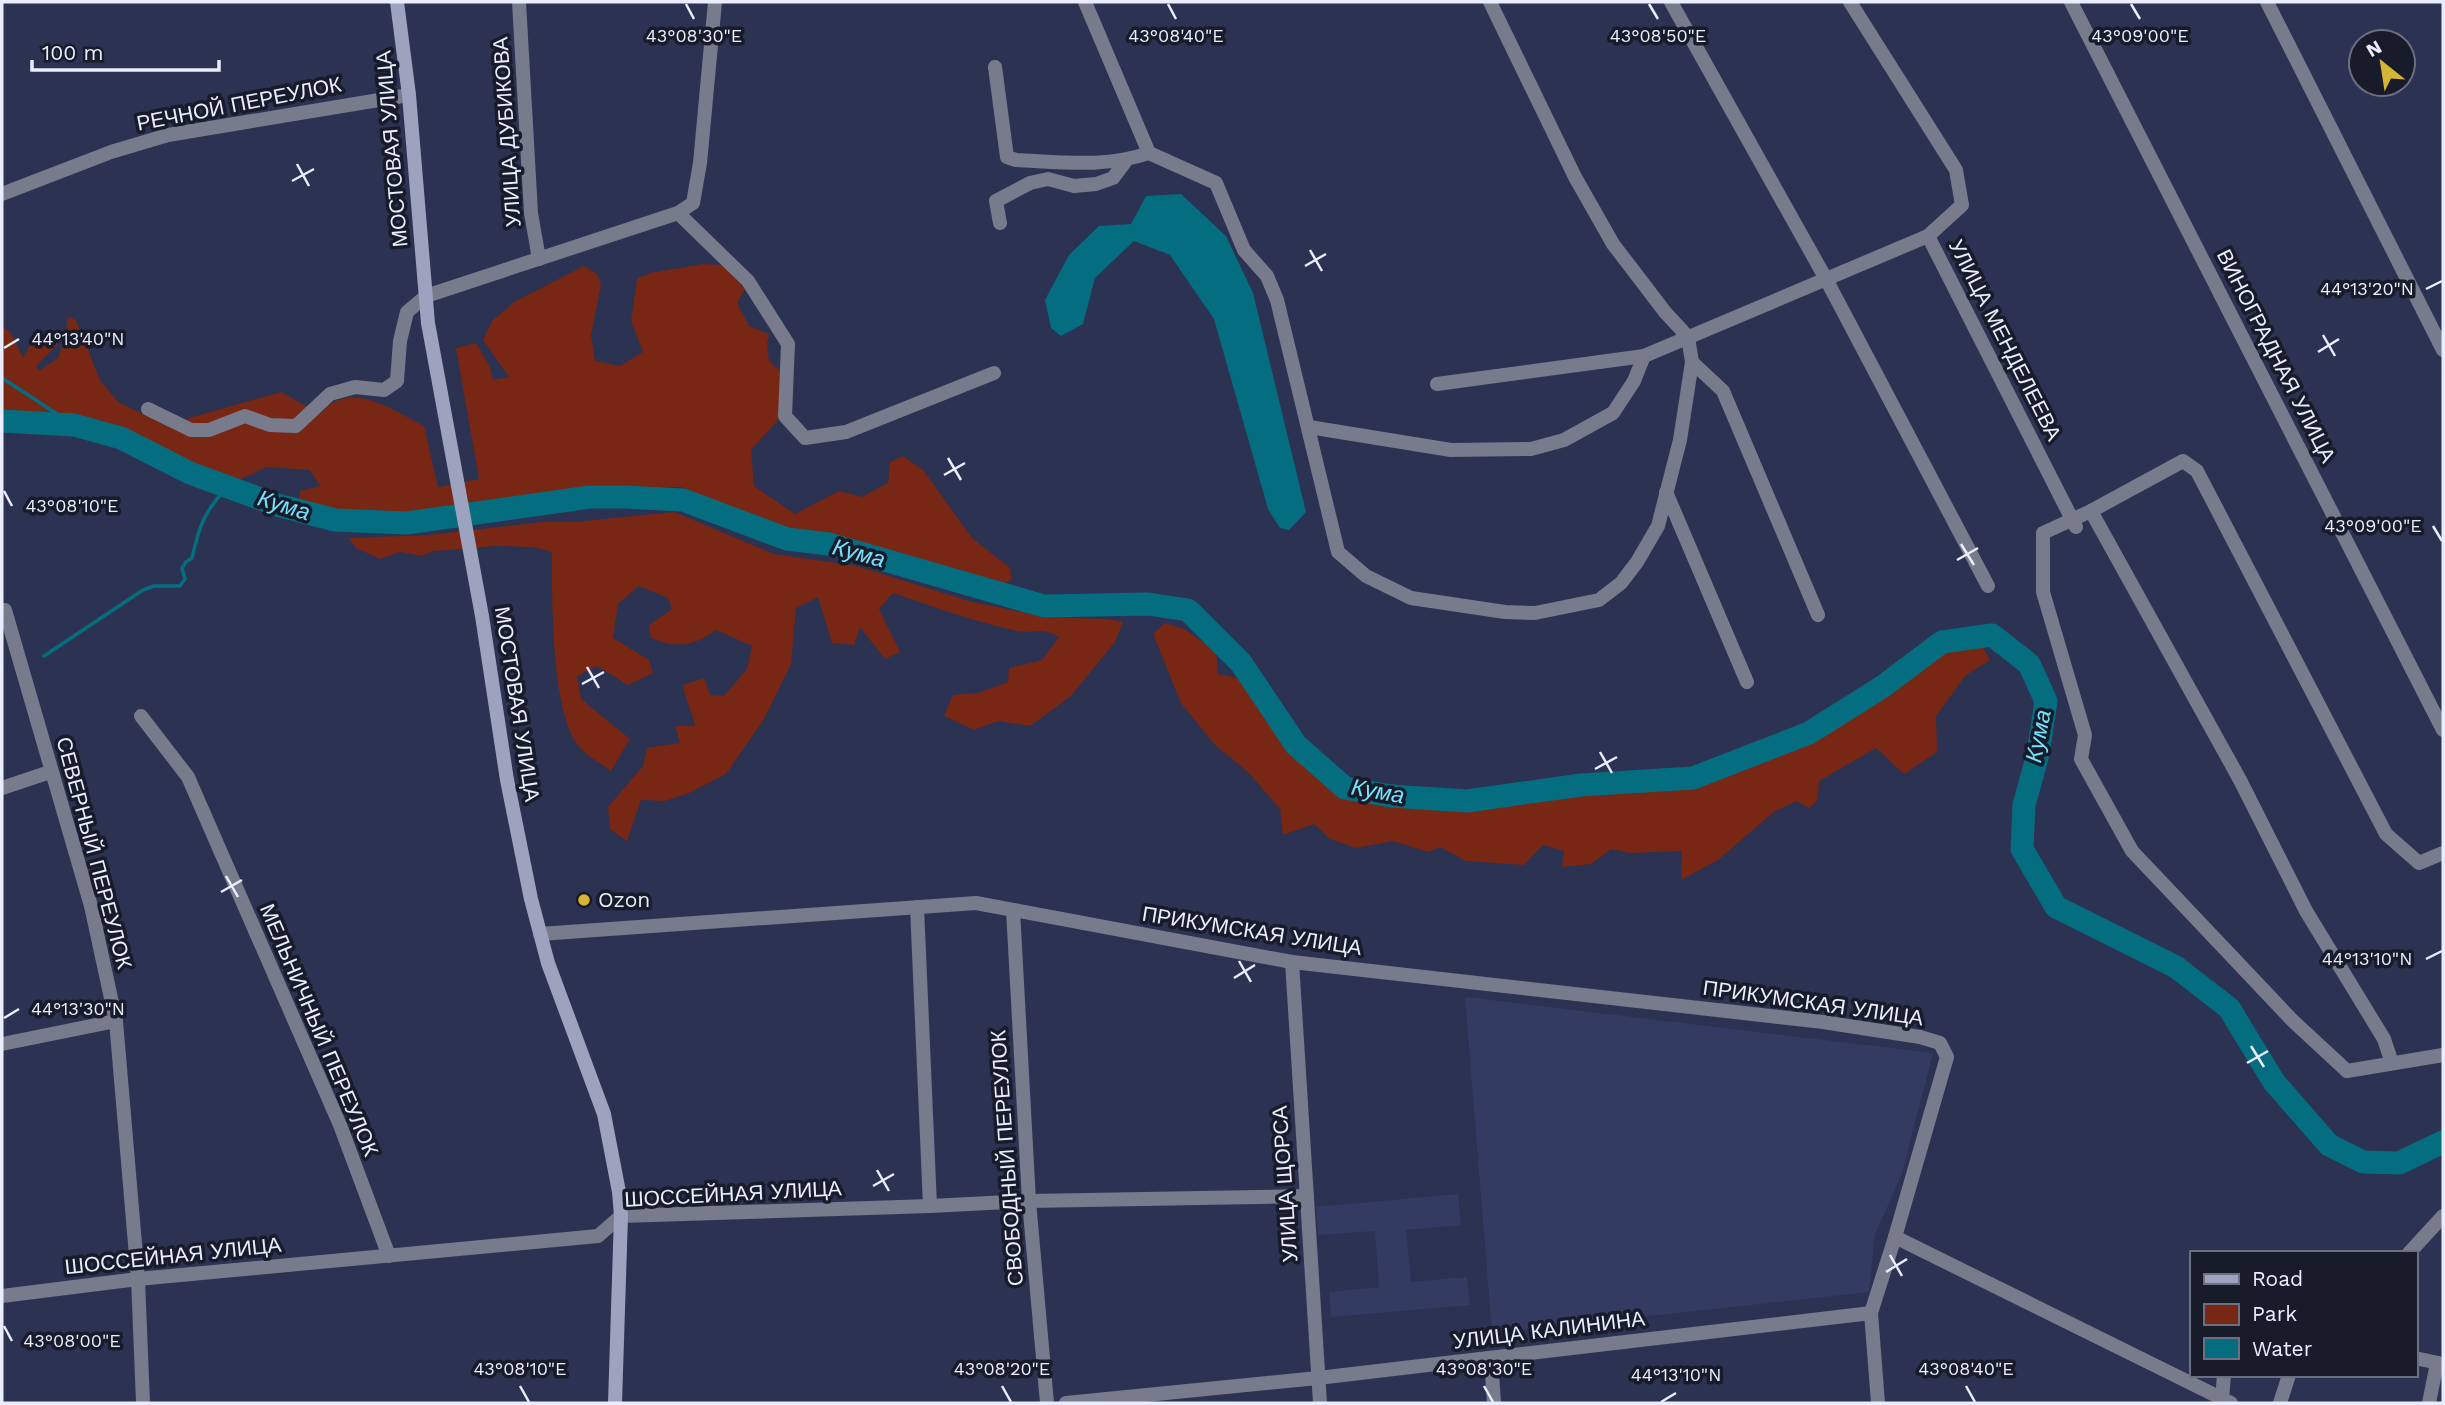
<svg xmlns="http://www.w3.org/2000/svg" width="2445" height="1405" font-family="'Work Sans',sans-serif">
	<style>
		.built { fill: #343b62 }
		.green { fill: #772713 }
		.water { fill: #056d80 }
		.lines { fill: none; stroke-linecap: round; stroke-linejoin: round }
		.stream { stroke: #056d80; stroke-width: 3.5 }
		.river { stroke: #056d80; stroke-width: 23 }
		.minor { stroke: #777b8c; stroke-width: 14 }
		.secondary { stroke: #9da3be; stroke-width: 14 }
		.ticks { fill: none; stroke: #e9edfe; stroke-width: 2.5 }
		.poi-dot { fill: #d5b535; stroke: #181b2a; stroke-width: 2.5 }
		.labels { text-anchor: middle; stroke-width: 7; stroke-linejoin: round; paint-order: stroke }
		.street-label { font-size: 21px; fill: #e9edfe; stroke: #181b2a }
		.poi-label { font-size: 21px; fill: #e9edfe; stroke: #181b2a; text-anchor: start }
		.water-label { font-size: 23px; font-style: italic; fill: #76e1fa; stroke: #181b2a }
		.ticks-label { font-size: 18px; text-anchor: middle; fill: #e9edfe; stroke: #181b2a; stroke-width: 7; stroke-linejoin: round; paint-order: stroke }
	</style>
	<rect width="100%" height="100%" fill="#2c3252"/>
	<g class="built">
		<polygon points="1465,997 1933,1053 1902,1173 1875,1235 1869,1292 1492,1333"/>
		<polygon points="1458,1194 1461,1225 1406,1230 1411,1282 1467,1277 1470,1305 1331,1317 1329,1292 1379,1287 1375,1231 1318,1235 1316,1207"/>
	</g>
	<g class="green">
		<path d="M 703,264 L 722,265 L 745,289 L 737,303 L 749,326 L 769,334 L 767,344 L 769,361 L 779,370 L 779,419 L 751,450 L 754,486 L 795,514 L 839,491 L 862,497 L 888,483 L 890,462 L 903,456 L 923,470 L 972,538 L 1010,568 L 1012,580 L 1003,584 L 836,537 L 790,531 L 681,487 L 589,487 L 504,503 L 426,512 L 310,511 L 298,502 L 300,491 L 320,486 L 310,470 L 267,467 L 239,480 L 197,466 L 122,431 L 77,420 L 26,411 L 2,413 L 2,325 L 11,333 L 23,358 L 33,340 L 57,331 L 57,345 L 36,366 L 39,371 L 58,358 L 65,339 L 68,317 L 76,320 L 100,380 L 118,402 L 165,425 L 281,392 L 320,414 C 349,378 392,410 424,426 L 438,487 L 479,479 L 456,348 L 476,343 L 490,367 L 493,380 L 509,377 L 483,340 L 492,321 L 514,302 L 584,266 L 597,274 L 601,285 L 591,335 L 595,361 L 620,366 L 643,352 L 631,321 L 637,279 L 650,273 Z"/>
		<path d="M 674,512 L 774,554 L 857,566 L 972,602 L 1046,617 L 1108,619 L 1123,622 L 1115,642 L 1071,696 L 1030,726 L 998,721 L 974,730 L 944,716 L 953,695 L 978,693 L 1008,682 L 1009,668 L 1042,660 L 1059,637 C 1040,626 1036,634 1017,631 C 975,622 934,607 893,593 L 879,609 L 900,652 L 885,659 L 860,627 L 854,645 L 832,643 L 818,597 L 796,608 L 791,664 L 764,719 L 726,774 L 689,793 L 665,801 L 641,800 L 627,841 L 610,829 L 608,807 L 643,766 L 647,748 L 680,743 L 675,726 L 695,726 C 692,711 685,700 683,685 L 704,678 L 710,695 L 724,696 L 747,669 L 752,646 L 716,630 C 695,646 676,649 651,638 L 649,625 L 672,609 L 668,598 L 639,586 L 618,604 L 613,638 L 649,660 L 653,673 L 628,685 L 597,666 L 577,676 L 581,699 L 630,739 L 611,771 C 601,763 584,755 577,744 C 551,707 552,598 552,552 L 533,547 L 496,546 L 434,551 L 422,556 L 400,552 L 380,559 L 356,548 L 349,538 L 429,535 L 542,522 L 574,522 Z"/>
		<polygon points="1165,623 1184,629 1216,651 1218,674 1237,678 1253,697 1290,753 1340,795 1393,806 1467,809 1698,783 1812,739 1883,695 1944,649 1981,644 1990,660 1965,676 1936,716 1937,752 1904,774 1876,748 1819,781 1818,800 1809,808 1797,801 1775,811 1718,860 1681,880 1682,851 1630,853 1611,849 1591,864 1562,867 1564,851 1543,845 1524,865 1466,861 1440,847 1428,852 1393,841 1356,848 1330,839 1314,824 1283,835 1280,809 1248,772 1215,745 1181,703 1153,634"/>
	</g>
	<polygon class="water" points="1181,194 1226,236 1253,293 1306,512 1289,530 1280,528 1268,509 1214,319 1170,255 1134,241 1095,278 1083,324 1061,336 1051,328 1045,300 1069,255 1099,226 1131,224 1146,196"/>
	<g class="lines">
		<g class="stream">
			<polyline points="2,378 74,425"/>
			<path d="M 44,656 L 143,590 L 154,586 L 180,586 L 185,579 L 182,568 L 186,562 L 192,558 C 200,523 204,513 227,487"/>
		</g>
		<polyline class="river" points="2,421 74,425 121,438 190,473 277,505 335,520 406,523 590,497 625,497 683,500 787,539 829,544 1044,606 1148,604 1188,610 1241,663 1296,745 1345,788 1391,796 1467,801 1581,785 1693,778 1809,733 1882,687 1942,642 1992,635 2029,664 2046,701 2038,754 2024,805 2022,849 2056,907 2176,967 2229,1008 2274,1082 2329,1145 2363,1162 2399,1163 2443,1142"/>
		<g class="minor">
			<polyline points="519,2 531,213 539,259"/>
			<polyline points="715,2 700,163 693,203 678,213 748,281 788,344 785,416 805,438 846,432 994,373"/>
			<polyline points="1085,2 1149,153"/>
			<polyline points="1671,2 1826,279 1988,586"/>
			<polyline points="1850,2 1956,170 1962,205 1928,236 2076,527"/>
			<polyline points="2071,2 2443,730"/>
			<polyline points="2267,2 2443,350"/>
			<path d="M 995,67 L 1007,157 L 1016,160 C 1061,162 1106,168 1149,153 L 1216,183 L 1244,250 L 1267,276 L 1277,300 L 1338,552 L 1366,576 L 1411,598 L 1505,612 L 1535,613 L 1599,600 L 1621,583 L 1637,562 L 1658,526 L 1680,440 L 1692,362 L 1688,337 L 1665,312 L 1613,244 L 1575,177 L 1490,2"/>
			<polyline points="2,194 111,152 168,135 409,95"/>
			<polyline points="1000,223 996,201 1030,183 1048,179 1074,186 1096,184 1113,178 1125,162"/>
			<polyline points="1692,362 1723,391 1818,615"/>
			<polyline points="1437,384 1644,356 1928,236"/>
			<polyline points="148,409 191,430 209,430 245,416 270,425 296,426 330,394 355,387 384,390 397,381 400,341 407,312 426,296 678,213"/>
			<polyline points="1309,427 1451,450 1531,449 1564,440 1613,413 1634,381 1644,356"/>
			<polyline points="1666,492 1747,682"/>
			<polyline points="2091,511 2240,780 2306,911 2384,1039 2392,1063"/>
			<polyline points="2,611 5,610 91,906 116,1021 138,1279 143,1403"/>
			<polyline points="141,716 188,777 340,1125 389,1256"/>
			<polyline points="2,788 50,772"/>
			<polyline points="2443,853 2419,863 2386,834 2197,471 2183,461 2091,511 2043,533 2043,592 2085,735 2081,759 2132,851 2292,1020 2347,1071 2443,1055"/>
			<polyline points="917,907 930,1206"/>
			<polyline points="1013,910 1029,1201 1047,1403"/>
			<polyline points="540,934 976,903 1292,962 1823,1022 1920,1037 1940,1043 1947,1057 1895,1237 1871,1313 1878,1403"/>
			<polyline points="1292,962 1320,1403"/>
			<polyline points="2,1044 116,1021"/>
			<polyline points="1895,1237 2231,1403"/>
			<polyline points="2409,1253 2443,1216"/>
			<polyline points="2,1296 138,1279 598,1236 621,1216 930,1206 1029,1201 1307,1196"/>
			<polyline points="1491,1358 1494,1403"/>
			<polyline points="2415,1358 2443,1364"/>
			<polyline points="2222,1399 2224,1375"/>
			<polyline points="1066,1403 1318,1378 1871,1313"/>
			<polyline points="2280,1403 2289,1375"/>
			<polyline points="2429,1403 2437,1363"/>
		</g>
		<polyline class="secondary" points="397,2 409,95 428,323 482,616 507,780 531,899 548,963 604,1114 619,1192 621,1216 615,1403"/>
	</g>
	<path class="ticks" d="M 686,4 L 694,19M 1168,4 L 1176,19M 1649,4 L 1658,19M 2131,4 L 2140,19M 297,164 L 309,186M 292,181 L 314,169M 1310,250 L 1322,271M 1305,266 L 1326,254M 2426,289 L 2442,281M 2323,335 L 2335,356M 4,348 L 19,339M 2318,352 L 2339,339M 948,458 L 961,480M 944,475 L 965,463M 4,491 L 12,506M 2433,526 L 2442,541M 1961,544 L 1974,565M 1957,560 L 1978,548M 587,667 L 599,688M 582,684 L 604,672M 1600,752 L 1612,773M 1595,769 L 1617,757M 226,876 L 238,897M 221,892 L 242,880M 2426,959 L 2442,951M 1239,961 L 1251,982M 1234,978 L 1255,965M 4,1018 L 19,1009M 2251,1046 L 2264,1067M 2247,1063 L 2268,1051M 877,1170 L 889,1191M 873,1186 L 894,1174M 1890,1255 L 1902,1276M 1886,1272 L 1907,1259M 4,1326 L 12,1341M 520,1386 L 529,1402M 1002,1386 L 1011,1402M 1484,1386 L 1493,1402M 1966,1386 L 1975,1402M 1661,1402 L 1676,1393"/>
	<circle class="poi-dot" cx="584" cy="900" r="7"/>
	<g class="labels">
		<g class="street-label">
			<text transform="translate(239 104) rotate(-11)" y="7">РЕЧНОЙ ПЕРЕУЛОК</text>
			<text transform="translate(507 132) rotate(-94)" y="7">УЛИЦА ДУБИКОВА</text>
			<text transform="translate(392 149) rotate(-95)" y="7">МОСТОВАЯ УЛИЦА</text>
			<text transform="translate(2005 340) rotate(63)" y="7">УЛИЦА МЕНДЕЛЕЕВА</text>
			<text transform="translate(2276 356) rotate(63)" y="7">ВИНОГРАДНАЯ УЛИЦА</text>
			<text transform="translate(517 704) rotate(81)" y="7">МОСТОВАЯ УЛИЦА</text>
			<text transform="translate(94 853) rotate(75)" y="7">СЕВЕРНЫЙ ПЕРЕУЛОК</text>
			<text transform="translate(1252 931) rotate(9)" y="7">ПРИКУМСКАЯ УЛИЦА</text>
			<text transform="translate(1813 1003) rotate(8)" y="7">ПРИКУМСКАЯ УЛИЦА</text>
			<text transform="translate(319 1030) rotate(67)" y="7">МЕЛЬНИЧНЫЙ ПЕРЕУЛОК</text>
			<text transform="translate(1007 1158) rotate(-94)" y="7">СВОБОДНЫЙ ПЕРЕУЛОК</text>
			<text transform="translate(1285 1184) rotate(-94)" y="7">УЛИЦА ЩОРСА</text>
			<text transform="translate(733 1194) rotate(-3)" y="7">ШОССЕЙНАЯ УЛИЦА</text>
			<text transform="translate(173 1256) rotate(-6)" y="7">ШОССЕЙНАЯ УЛИЦА</text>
			<text transform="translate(1549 1330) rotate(-7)" y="7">УЛИЦА КАЛИНИНА</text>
		</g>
		<g class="poi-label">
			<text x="598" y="907">Ozon</text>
		</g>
		<g class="water-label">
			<text transform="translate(284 505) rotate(17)" y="8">Кума</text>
			<text transform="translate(859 553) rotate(15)" y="8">Кума</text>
			<text transform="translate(2038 736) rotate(-79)" y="8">Кума</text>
			<text transform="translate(1378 791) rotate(10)" y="8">Кума</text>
		</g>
	</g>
	<g class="ticks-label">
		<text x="694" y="42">43°08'30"E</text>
		<text x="1176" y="42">43°08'40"E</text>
		<text x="1658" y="42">43°08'50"E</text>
		<text x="2140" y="42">43°09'00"E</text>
		<text x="2367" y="295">44°13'20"N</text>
		<text x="78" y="345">44°13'40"N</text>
		<text x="72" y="512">43°08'10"E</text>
		<text x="2373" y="532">43°09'00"E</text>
		<text x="2367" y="965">44°13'10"N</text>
		<text x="78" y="1015">44°13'30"N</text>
		<text x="72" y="1347">43°08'00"E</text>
		<text x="520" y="1375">43°08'10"E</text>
		<text x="1002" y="1375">43°08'20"E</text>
		<text x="1484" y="1375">43°08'30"E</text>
		<text x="1966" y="1375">43°08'40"E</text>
		<text x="1676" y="1381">44°13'10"N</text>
	</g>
	<rect width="2445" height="1405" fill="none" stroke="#e9edfe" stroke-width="7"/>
	<rect x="2190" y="1251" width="228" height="126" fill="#181b2a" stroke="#6c6f7f" stroke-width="2"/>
	<rect x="2204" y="1274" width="35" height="10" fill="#9da3be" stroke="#6c6f7f" stroke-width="2"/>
	<text x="2252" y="1286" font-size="21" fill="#e9edfe">Road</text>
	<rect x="2204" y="1304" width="35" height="21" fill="#772713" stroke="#6c6f7f" stroke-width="2"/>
	<text x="2252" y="1321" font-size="21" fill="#e9edfe">Park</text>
	<rect x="2204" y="1338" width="35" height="21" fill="#056d80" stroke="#6c6f7f" stroke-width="2"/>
	<text x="2252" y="1356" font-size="21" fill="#e9edfe">Water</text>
	<g transform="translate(2382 63) rotate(330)"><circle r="33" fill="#181b2a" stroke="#6c6f7f" stroke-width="2"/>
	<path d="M0-5L12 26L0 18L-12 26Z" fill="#d5b535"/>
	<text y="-10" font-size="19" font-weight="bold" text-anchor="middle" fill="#e9edfe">N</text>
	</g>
	<path d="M32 60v10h187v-10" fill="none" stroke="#e9edfe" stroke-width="3.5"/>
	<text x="42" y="60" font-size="21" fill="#e9edfe" stroke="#181b2a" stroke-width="5" paint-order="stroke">100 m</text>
</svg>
